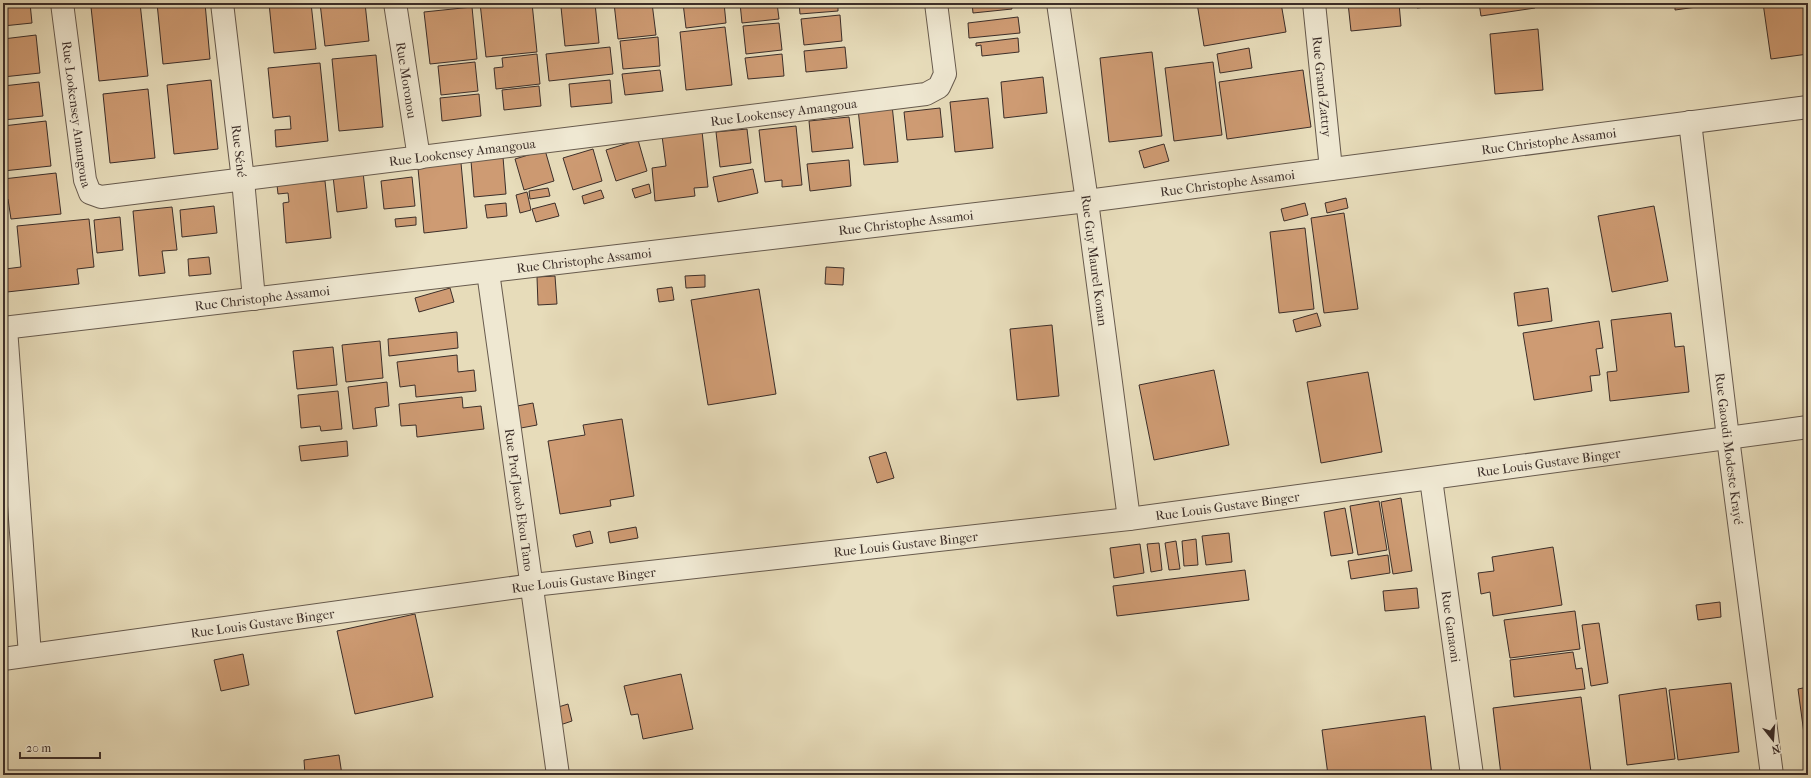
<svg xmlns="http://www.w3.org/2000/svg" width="1811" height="778" font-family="'IM FELL French Canon',serif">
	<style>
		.building { fill: #ce9b73; stroke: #3c2e29 }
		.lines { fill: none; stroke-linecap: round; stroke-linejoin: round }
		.minor-casing { stroke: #675a4d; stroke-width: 24 }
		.minor { stroke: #efe8d2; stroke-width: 22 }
		.labels { text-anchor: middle; stroke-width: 3; stroke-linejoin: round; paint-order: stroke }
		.street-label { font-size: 13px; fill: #3c2e29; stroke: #efe8d2 }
	</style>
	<rect width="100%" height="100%" fill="#e7dcba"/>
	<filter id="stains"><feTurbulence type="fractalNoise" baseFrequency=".005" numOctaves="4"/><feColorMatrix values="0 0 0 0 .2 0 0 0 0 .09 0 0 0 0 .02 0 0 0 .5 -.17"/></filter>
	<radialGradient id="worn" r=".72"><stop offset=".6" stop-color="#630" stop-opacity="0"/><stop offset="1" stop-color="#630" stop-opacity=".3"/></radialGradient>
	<g class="building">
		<polygon points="3,3 30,3 32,23 3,26"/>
		<polygon points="133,3 140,3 148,76 99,81 91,7"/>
		<polygon points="157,3 205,3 210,59 163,64"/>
		<polygon points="269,3 311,3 316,49 274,53"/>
		<polygon points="320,3 365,3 369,41 325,46"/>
		<polygon points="480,3 532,3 537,52 486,57"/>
		<polygon points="595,3 599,43 565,46 561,7"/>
		<polygon points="614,3 652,3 656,35 618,39"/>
		<polygon points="683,3 724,3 726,23 686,28"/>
		<polygon points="740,3 777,3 779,19 742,23"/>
		<polygon points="799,3 838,3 838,11 800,14"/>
		<polygon points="972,3 1011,3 1012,9 973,13"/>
		<polygon points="1197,3 1281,3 1286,32 1204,46"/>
		<polygon points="1348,3 1399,3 1401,26 1351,31"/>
		<polygon points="1416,3 1458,3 1417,8"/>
		<polygon points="1479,3 1534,3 1535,8 1481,16"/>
		<polygon points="1675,3 1703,3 1704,6 1675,10"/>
		<polygon points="1763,3 1808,3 1808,54 1771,59"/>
		<polygon points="472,7 477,59 430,64 424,12"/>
		<polygon points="840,15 842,41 804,45 801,19"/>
		<polygon points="1018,17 1020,33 969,38 968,23"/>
		<polygon points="779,23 782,50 746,54 743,26"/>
		<polygon points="725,27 732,85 686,90 680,32"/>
		<polygon points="1538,29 1543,90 1495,94 1490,34"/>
		<polygon points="36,35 40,73 3,77 3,39"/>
		<polygon points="658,37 660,66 623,69 620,41"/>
		<polygon points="1018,38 1019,52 982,56 981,45 976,46 976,43"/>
		<polygon points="610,47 613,74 549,81 546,54"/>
		<polygon points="845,47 847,68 806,72 804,51"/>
		<polygon points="1249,48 1252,68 1220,73 1217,54"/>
		<polygon points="1152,52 1162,136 1109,142 1100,58"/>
		<polygon points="537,54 540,84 496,89 494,68 503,67 502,58"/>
		<polygon points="782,54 784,76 748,79 745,58"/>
		<polygon points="376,55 383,127 339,131 332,59"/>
		<polygon points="475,62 478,91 441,95 438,66"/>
		<polygon points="1213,62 1222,135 1174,141 1165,68"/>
		<polygon points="320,63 328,141 276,147 275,130 291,129 290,116 273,118 268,68"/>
		<polygon points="660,70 663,91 625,95 622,74"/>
		<polygon points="1303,70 1311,127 1227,139 1219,82"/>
		<polygon points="1043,77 1047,113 1004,118 1001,82"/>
		<polygon points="211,80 218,149 174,154 167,85"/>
		<polygon points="610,80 612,103 571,107 569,84"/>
		<polygon points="39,82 43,116 3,120 3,86"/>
		<polygon points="539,86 541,106 504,110 502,90"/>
		<polygon points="148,89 155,158 110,163 103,94"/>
		<polygon points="479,94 481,116 442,121 440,98"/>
		<polygon points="988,98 993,148 955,152 950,102"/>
		<polygon points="892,105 898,162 864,165 858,109"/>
		<polygon points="940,108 943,137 907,140 904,112"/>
		<polygon points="849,117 853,148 812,152 809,121"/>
		<polygon points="46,121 51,166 3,171 3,126"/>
		<polygon points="796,126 802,185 782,187 782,180 765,182 759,130"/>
		<polygon points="747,129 751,163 720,167 716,132"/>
		<polygon points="702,131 708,187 694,188 695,196 655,201 652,168 666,166 662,136"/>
		<polygon points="638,140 647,171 616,181 606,150"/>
		<polygon points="1164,144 1169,161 1144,168 1139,151"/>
		<polygon points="593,149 602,181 573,190 563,158"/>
		<polygon points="545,150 554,181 524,190 515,159"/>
		<polygon points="503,157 506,194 474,197 471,161"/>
		<polygon points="849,160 851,186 810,191 807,164"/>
		<polygon points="461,163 467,228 424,233 418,168"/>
		<polygon points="753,169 758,193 718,202 713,177"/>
		<polygon points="363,172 367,208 337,212 333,176"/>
		<polygon points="56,173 61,214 11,219 8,199 3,199 3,179"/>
		<polygon points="412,177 415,206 384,209 381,181"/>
		<polygon points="325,181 331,238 286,243 283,203 289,202 288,193 278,194 277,185"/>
		<polygon points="649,184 651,193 635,198 632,189"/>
		<polygon points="548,188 550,196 530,199 529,191"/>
		<polygon points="601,190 604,198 584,204 582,196"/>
		<polygon points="527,192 531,210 520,213 516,195"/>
		<polygon points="1346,198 1348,208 1327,213 1325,203"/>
		<polygon points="506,203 507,216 487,218 485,205"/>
		<polygon points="555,203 559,216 536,222 532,209"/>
		<polygon points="1305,203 1308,215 1284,221 1281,209"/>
		<polygon points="214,206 217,233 182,237 180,210"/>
		<polygon points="1654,206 1668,281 1612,292 1598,216"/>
		<polygon points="172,207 177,250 162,251 165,273 139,276 133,211"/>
		<polygon points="1344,213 1358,309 1324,313 1311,218"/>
		<polygon points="120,217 123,250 97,253 94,220"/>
		<polygon points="416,217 416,225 396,227 395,219"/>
		<polygon points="89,219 94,267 77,269 79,284 7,292 5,269 21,267 17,226"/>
		<polygon points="1305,228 1314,309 1279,313 1270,232"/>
		<polygon points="209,257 211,274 189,276 188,259"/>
		<polygon points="826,267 844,268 843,285 825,284"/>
		<polygon points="705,275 705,287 686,288 685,276"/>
		<polygon points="555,276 557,304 538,305 537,277"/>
		<polygon points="672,287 674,300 659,302 657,289"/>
		<polygon points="450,288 454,302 419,312 415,298"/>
		<polygon points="1548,288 1552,321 1518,326 1514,293"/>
		<polygon points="759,289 776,394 708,405 691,300"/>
		<polygon points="1317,313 1321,326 1296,332 1293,320"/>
		<polygon points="1671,313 1675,347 1684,346 1689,392 1610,401 1607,372 1617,371 1611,320"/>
		<polygon points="1599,321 1603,348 1596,349 1600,375 1590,376 1592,391 1534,400 1523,333"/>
		<polygon points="1052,325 1059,396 1017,400 1010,329"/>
		<polygon points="457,332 458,348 389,356 388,339"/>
		<polygon points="380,341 383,378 346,382 342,345"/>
		<polygon points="333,347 337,385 297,389 293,351"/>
		<polygon points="457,355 458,372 474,370 476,391 416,397 415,385 400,387 397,362"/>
		<polygon points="1214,370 1229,445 1154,460 1139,385"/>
		<polygon points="1368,372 1382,452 1321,463 1307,382"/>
		<polygon points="387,382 389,406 375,408 377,426 353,429 348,387"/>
		<polygon points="338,391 342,429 321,431 320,426 301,428 298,395"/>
		<polygon points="462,397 463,408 481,406 484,429 417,437 416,425 401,426 399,404"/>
		<polygon points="533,403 537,425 521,428 517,406"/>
		<polygon points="622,419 634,496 610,500 611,506 560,514 548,441 585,435 583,425"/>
		<polygon points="347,441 348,456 301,461 299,446"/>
		<polygon points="886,452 894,478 877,483 869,457"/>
		<polygon points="1401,498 1412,571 1393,574 1381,502"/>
		<polygon points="1379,501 1387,550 1358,555 1350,506"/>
		<polygon points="1345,508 1353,553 1331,556 1324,512"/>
		<polygon points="636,527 638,538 610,543 608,532"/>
		<polygon points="590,531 593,543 576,547 573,535"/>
		<polygon points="1229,533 1232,562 1206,565 1202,536"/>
		<polygon points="1196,539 1198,565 1184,566 1182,541"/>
		<polygon points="1176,541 1180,569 1169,570 1165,543"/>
		<polygon points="1159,543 1162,570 1151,572 1147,544"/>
		<polygon points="1140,544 1144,573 1114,578 1110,548"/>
		<polygon points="1553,547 1562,605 1493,616 1490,592 1481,594 1478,573 1494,571 1492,557"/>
		<polygon points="1388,555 1390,573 1351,579 1348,561"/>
		<polygon points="1245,570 1249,600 1117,616 1113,586"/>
		<polygon points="1417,588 1419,608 1385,611 1383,591"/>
		<polygon points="1720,602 1721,617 1698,620 1696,605"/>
		<polygon points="1575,611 1580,649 1510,658 1504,620"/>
		<polygon points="415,614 433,697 355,714 337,631"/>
		<polygon points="1599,623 1608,683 1591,686 1582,625"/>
		<polygon points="1573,652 1576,669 1582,668 1585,689 1514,697 1510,660"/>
		<polygon points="243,654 249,685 221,691 214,660"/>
		<polygon points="681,674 693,729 643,739 638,714 631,715 624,686"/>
		<polygon points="1731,683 1739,752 1678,760 1669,690"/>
		<polygon points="1808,687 1808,756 1807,756 1798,689"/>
		<polygon points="1666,688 1675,759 1627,765 1619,695"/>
		<polygon points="1581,697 1591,772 1570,775 1501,775 1493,708"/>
		<polygon points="568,704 572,721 557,726 552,709"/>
		<polygon points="1425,716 1432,775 1328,775 1322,730"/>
		<polygon points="339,755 342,775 305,775 304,760"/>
	</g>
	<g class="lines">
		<defs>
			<g id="minor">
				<path id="s1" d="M 62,3 L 85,180 L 90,193 L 101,197 L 926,94 L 939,87 L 945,74 L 936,3"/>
				<path id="s2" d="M 222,3 L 243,180 L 254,299"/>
				<path id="s3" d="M 395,3 L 419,158"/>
				<path id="s4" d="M 1058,3 L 1087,201 L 1129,519"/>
				<path id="s5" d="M 1314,3 L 1331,169"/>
				<path id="s6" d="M 1690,122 L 1728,438 L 1772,775"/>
				<path id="s7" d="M 488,272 L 558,775"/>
				<path id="s8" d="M 3,328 L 1087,201 L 1808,107"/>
				<polyline points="6,328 30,655"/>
				<path id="s9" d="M 1431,479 L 1472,775"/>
				<path id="s10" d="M 3,659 L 533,585 L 1129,519 L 1808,427"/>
			</g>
		</defs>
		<use href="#minor" class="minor-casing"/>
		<use href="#minor" class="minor"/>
	</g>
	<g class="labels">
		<g class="street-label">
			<text dy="5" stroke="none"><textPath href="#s3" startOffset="78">Rue Moronou</textPath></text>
			<text dy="5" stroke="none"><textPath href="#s5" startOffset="84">Rue Grand-Zattry</textPath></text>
			<text dy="5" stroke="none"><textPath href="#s1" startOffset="892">Rue Lookensey Amangoua</textPath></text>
			<text dy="5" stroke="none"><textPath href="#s1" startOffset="112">Rue Lookensey Amangoua</textPath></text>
			<text dy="5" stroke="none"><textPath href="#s8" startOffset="1557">Rue Christophe Assamoi</textPath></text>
			<text dy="5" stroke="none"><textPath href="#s2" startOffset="149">Rue Séné</textPath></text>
			<text dy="5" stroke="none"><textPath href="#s1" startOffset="568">Rue Lookensey Amangoua</textPath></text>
			<text dy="5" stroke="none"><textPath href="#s8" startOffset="1233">Rue Christophe Assamoi</textPath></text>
			<text dy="5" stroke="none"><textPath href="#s8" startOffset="909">Rue Christophe Assamoi</textPath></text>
			<text dy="5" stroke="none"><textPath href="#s8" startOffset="585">Rue Christophe Assamoi</textPath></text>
			<text dy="5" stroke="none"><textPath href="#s4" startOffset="260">Rue Guy Maurel Konan</textPath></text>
			<text dy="5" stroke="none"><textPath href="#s8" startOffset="261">Rue Christophe Assamoi</textPath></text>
			<text dy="5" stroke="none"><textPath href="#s6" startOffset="329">Rue Gaoudi Modeste Krayé</textPath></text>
			<text dy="5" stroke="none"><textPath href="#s10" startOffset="1558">Rue Louis Gustave Binger</textPath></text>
			<text dy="5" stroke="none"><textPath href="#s7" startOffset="230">Rue Prof Jacob Ekou Tano</textPath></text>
			<text dy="5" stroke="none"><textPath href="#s10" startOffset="1234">Rue Louis Gustave Binger</textPath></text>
			<text dy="5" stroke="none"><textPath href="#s10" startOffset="910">Rue Louis Gustave Binger</textPath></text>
			<text dy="5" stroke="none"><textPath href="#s10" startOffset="586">Rue Louis Gustave Binger</textPath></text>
			<text dy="5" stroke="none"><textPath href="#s10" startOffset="262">Rue Louis Gustave Binger</textPath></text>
			<text dy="5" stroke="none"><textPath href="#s9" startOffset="149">Rue Ganaoni</textPath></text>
		</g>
	</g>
	<rect width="1811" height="778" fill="none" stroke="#e7dcba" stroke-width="16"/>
	<rect x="4" y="4" width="1803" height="770" fill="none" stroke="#3c2e29" stroke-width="2"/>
	<rect x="8" y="8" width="1795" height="762" fill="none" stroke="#3c2e29"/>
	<g transform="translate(1773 740) rotate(163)" stroke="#efe8d2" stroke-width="3" paint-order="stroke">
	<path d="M0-3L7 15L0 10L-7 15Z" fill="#3c2e29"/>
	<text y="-6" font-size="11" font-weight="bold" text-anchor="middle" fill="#3c2e29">N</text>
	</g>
	<path d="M20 752v6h80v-6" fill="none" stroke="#3c2e29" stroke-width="2"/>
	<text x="26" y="752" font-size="12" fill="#3c2e29" stroke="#efe8d2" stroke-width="3" paint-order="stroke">20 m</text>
	<rect width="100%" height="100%" filter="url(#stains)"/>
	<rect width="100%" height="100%" fill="url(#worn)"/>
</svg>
